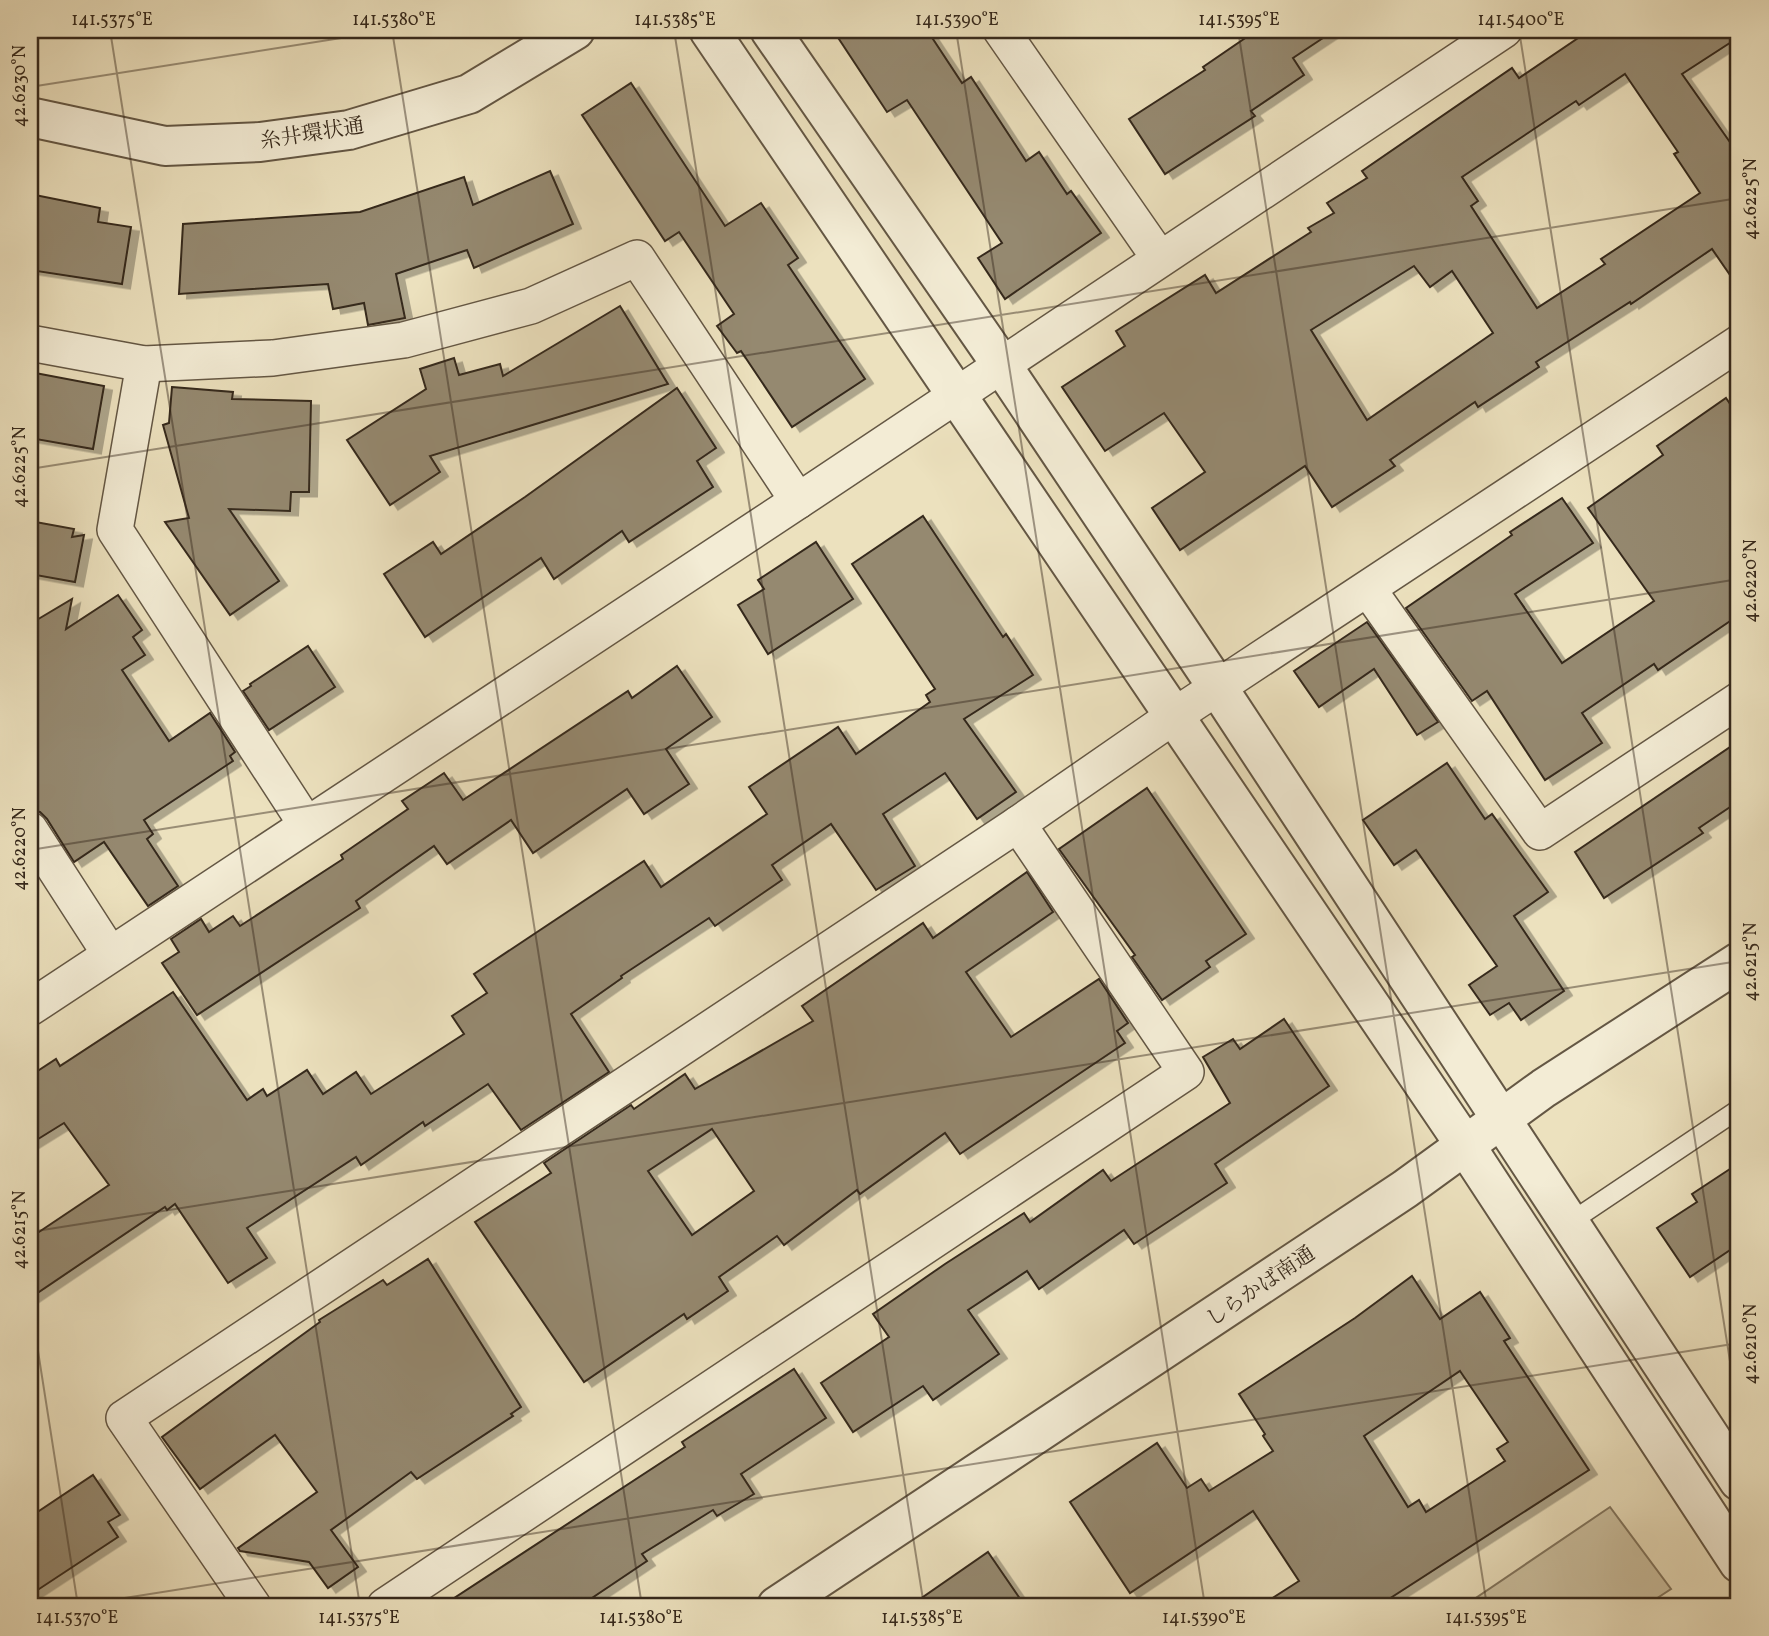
<svg xmlns="http://www.w3.org/2000/svg" width="1769" height="1636" font-family="Vollkorn,'Noto Serif JP',serif">
	<style>
		.green { fill: #cdc2a2; stroke: #82765f; stroke-width: 2 }
		.building { fill: #958970; stroke: #36291c; stroke-width: 2; fill-rule: evenodd; filter: url(#shadow) }
		.lines { fill: none; stroke-linecap: round; stroke-linejoin: round }
		.service-casing { stroke: #645744; stroke-width: 21 }
		.minor-casing { stroke: #645744; stroke-width: 38 }
		.tertiary-casing { stroke: #645744; stroke-width: 42 }
		.service { stroke: #f3ecd5; stroke-width: 18 }
		.minor { stroke: #f3ecd5; stroke-width: 35 }
		.tertiary { stroke: #f3ecd5; stroke-width: 38 }
		.ticks { fill: none; stroke: #36291c; stroke-width: 2; stroke-opacity: 0.45 }
		.labels { text-anchor: middle; stroke-width: 5; stroke-linejoin: round; paint-order: stroke }
		.street-label { font-size: 21px; fill: #36291c; stroke: #f3ecd5 }
		.neatline { fill: none; stroke: #36291c; stroke-width: 2.5 }
		.ticks-label { font-size: 18px; text-anchor: middle; fill: #36291c }
	</style>
	<defs>
		<filter id="shadow"><feDropShadow dx="8" dy="4.5" stdDeviation="0" flood-color="#0004"/></filter>
	</defs>
	<rect width="100%" height="100%" fill="#ece1be"/>
	<filter id="stains"><feTurbulence type="fractalNoise" baseFrequency=".00286" numOctaves="4"/><feColorMatrix values="0 0 0 0 .2 0 0 0 0 .09 0 0 0 0 .02 0 0 0 .5 -.17"/></filter>
	<radialGradient id="worn" r=".72"><stop offset=".6" stop-color="#630" stop-opacity="0"/><stop offset="1" stop-color="#630" stop-opacity=".3"/></radialGradient>
	<polygon class="green" points="1610,1507 1671,1589 1645,1606 1464,1606"/>
	<g class="building">
		<polygon points="833,30 927,30 962,83 971,77 1026,161 1039,152 1067,194 1071,191 1101,233 1005,299 978,258 1002,243 907,100 887,112"/>
		<polygon points="1257,30 1335,30 1293,58 1304,75 1251,111 1255,116 1165,174 1129,119 1205,70 1203,67"/>
		<path d="M 1590,30 L 1739,30 L 1739,37 L 1682,74 L 1739,155 L 1739,288 L 1712,249 L 1631,304 L 1630,302 L 1536,362 L 1539,367 L 1478,407 L 1475,402 L 1390,460 L 1395,466 L 1332,507 L 1305,466 L 1180,550 L 1152,508 L 1205,472 L 1164,413 L 1105,451 L 1062,387 L 1125,346 L 1116,331 L 1205,275 L 1216,293 L 1311,232 L 1308,228 L 1334,213 L 1327,203 L 1367,178 L 1362,171 L 1512,68 L 1519,78 ZM 1625,74 L 1678,152 L 1674,154 L 1700,193 L 1601,259 L 1605,264 L 1537,308 L 1471,206 L 1478,201 L 1462,177 L 1576,101 L 1579,105 ZM 1414,266 L 1430,287 L 1452,271 L 1493,333 L 1367,420 L 1311,330 Z"/>
		<polygon points="631,83 725,226 761,203 798,258 788,265 865,379 792,427 741,351 737,353 717,326 734,314 679,232 665,241 582,115"/>
		<polygon points="550,171 573,224 474,268 467,250 396,274 405,318 368,325 364,303 333,309 328,284 179,294 183,224 360,212 464,177 473,205"/>
		<polygon points="30,194 100,208 98,222 131,227 122,284 30,270"/>
		<polygon points="620,306 668,384 430,456 440,472 390,505 347,440 426,389 420,369 454,358 459,375 500,364 503,376"/>
		<polygon points="30,372 104,386 93,449 30,438"/>
		<polygon points="172,387 233,392 232,399 311,401 309,492 291,492 290,511 229,509 279,581 230,615 165,522 189,518 163,425 169,423"/>
		<polygon points="677,388 716,448 697,461 713,487 629,542 622,531 554,579 541,558 425,637 384,574 433,542 441,554 525,497"/>
		<polygon points="1726,398 1739,417 1739,615 1658,670 1654,664 1582,713 1602,743 1545,780 1487,691 1472,701 1406,608 1512,535 1510,532 1562,498 1593,543 1515,594 1562,663 1654,601 1588,508 1663,455 1657,446"/>
		<polygon points="923,516 1003,637 1006,634 1033,675 964,719 1016,792 977,819 945,773 883,814 915,866 876,890 831,824 772,865 782,880 715,926 709,918 621,976 622,978 571,1014 609,1072 521,1130 488,1084 425,1126 423,1122 361,1165 356,1157 247,1228 267,1258 228,1283 175,1204 167,1210 165,1207 30,1298 30,1238 109,1185 64,1123 30,1144 30,1076 56,1059 60,1066 173,992 247,1100 263,1089 267,1096 307,1070 323,1094 356,1072 371,1094 464,1034 452,1016 487,993 474,974 644,861 661,887 767,814 749,787 838,727 856,754 930,702 926,695 935,689 852,564"/>
		<polygon points="30,521 74,529 72,537 84,535 75,582 30,574"/>
		<polygon points="816,542 853,599 768,654 738,605 764,589 758,580"/>
		<polygon points="118,595 142,630 133,637 145,655 122,670 169,741 210,713 235,752 230,756 233,761 144,820 153,834 147,839 178,886 148,906 104,842 74,862 47,819 40,812 30,810 30,624 72,599 66,629"/>
		<polygon points="1367,622 1438,722 1417,735 1374,669 1319,707 1294,671"/>
		<polygon points="308,646 335,687 269,730 243,691 251,686 250,684"/>
		<polygon points="677,666 712,717 666,749 689,784 644,814 627,789 533,853 511,820 447,864 434,846 356,901 360,908 197,1015 162,963 179,952 171,939 201,919 209,932 233,916 240,926 343,859 341,855 408,809 402,801 444,773 463,800 628,691 632,698"/>
		<polygon points="1739,741 1739,801 1699,828 1703,833 1604,898 1575,852"/>
		<polygon points="1447,763 1485,819 1492,814 1548,892 1514,916 1564,991 1521,1020 1509,1003 1490,1015 1469,985 1497,966 1416,850 1394,865 1363,820"/>
		<polygon points="1147,788 1246,934 1206,961 1210,967 1162,1000 1132,957 1135,955 1059,849"/>
		<path d="M 1027,872 L 1053,912 L 966,972 L 1011,1037 L 1099,979 L 1128,1023 L 1117,1031 L 1125,1043 L 960,1154 L 945,1133 L 860,1194 L 857,1190 L 784,1245 L 777,1236 L 719,1277 L 728,1291 L 687,1319 L 684,1314 L 584,1382 L 475,1222 L 551,1173 L 544,1163 L 631,1105 L 634,1109 L 685,1074 L 695,1089 L 813,1021 L 802,1006 L 923,923 L 933,938 ZM 712,1129 L 754,1191 L 692,1235 L 648,1171 Z"/>
		<polygon points="1284,1019 1329,1086 1215,1164 1227,1183 1134,1244 1124,1230 1039,1289 1027,1271 968,1310 999,1354 933,1400 923,1386 853,1432 821,1383 889,1337 873,1314 945,1264 1024,1213 1030,1222 1103,1170 1111,1181 1230,1103 1203,1057 1233,1039 1240,1049"/>
		<polygon points="1739,1163 1739,1244 1690,1277 1657,1228 1697,1202 1692,1194"/>
		<polygon points="428,1259 521,1407 511,1414 513,1416 417,1479 411,1472 331,1530 358,1567 328,1588 309,1562 240,1551 238,1548 317,1492 275,1435 200,1489 162,1437 320,1322 319,1320 383,1280 387,1285"/>
		<path d="M 1412,1276 L 1440,1319 L 1480,1292 L 1510,1338 L 1504,1341 L 1589,1470 L 1378,1606 L 1260,1606 L 1299,1581 L 1253,1511 L 1130,1593 L 1070,1502 L 1157,1443 L 1187,1488 L 1201,1479 L 1209,1491 L 1273,1451 L 1263,1436 L 1265,1434 L 1239,1394 L 1355,1318 ZM 1460,1371 L 1508,1442 L 1497,1449 L 1505,1461 L 1426,1512 L 1419,1500 L 1408,1507 L 1364,1436 Z"/>
		<polygon points="794,1369 826,1418 741,1474 754,1494 717,1516 713,1510 642,1554 647,1561 580,1606 442,1606 685,1447 682,1442"/>
		<polygon points="93,1475 120,1515 108,1522 118,1537 30,1595 30,1517"/>
		<polygon points="988,1552 1025,1606 910,1606"/>
	</g>
	<g class="lines">
		<defs>
			<polyline id="service" points="1569,1223 1739,1109"/>
			<g id="minor">
				<polyline points="1001,30 1160,259"/>
				<polyline points="30,343 144,364 273,358 404,340 531,306 637,258 798,501"/>
				<polyline points="144,364 115,530 306,824"/>
				<polyline points="1368,589 1540,832 1739,700"/>
				<polyline points="30,830 110,954"/>
				<polyline points="30,1008 798,501 1504,30"/>
				<polyline points="253,1606 124,1418 1018,824 1174,716 1739,343"/>
				<polyline points="385,1606 1186,1072 1018,824"/>
			</g>
			<g id="tertiary">
				<polyline points="709,30 1465,1145 1739,1563"/>
				<polyline points="770,30 1001,364 1218,688 1739,1481"/>
				<polyline points="30,117 165,146 260,142 349,130 469,94 575,30"/>
				<polyline points="777,1606 1405,1189 1544,1088 1739,962"/>
			</g>
		</defs>
		<use href="#service" class="service-casing"/>
		<use href="#minor" class="minor-casing"/>
		<use href="#tertiary" class="tertiary-casing"/>
		<use href="#service" class="service"/>
		<use href="#minor" class="minor"/>
		<use href="#tertiary" class="tertiary"/>
	</g>
	<path class="ticks" d="M 110,30 L 360,1606M 392,30 L 642,1606M 674,30 L 924,1606M 956,30 L 1205,1606M 1238,30 L 1487,1606M 1519,30 L 1739,1418M 30,87 L 392,30M 30,469 L 1739,198M 30,850 L 1739,579M 30,1232 L 1739,961M 30,1300 L 78,1606M 74,1606 L 1739,1343"/>
	<g class="labels">
		<g class="street-label">
			<text transform="translate(312 133) rotate(-9)" y="7">糸井環状通</text>
			<text transform="translate(1260 1286) rotate(-34)" y="7">しらかば南通</text>
		</g>
	</g>
	<rect width="1769" height="1636" fill="none" stroke="#ece1be" stroke-width="77"/>
	<rect x="38" y="38" width="1692" height="1560" class="neatline"/>
	<g class="ticks-label">
		<text x="112" y="25">141.5375°E</text>
		<text x="394" y="25">141.5380°E</text>
		<text x="675" y="25">141.5385°E</text>
		<text x="957" y="25">141.5390°E</text>
		<text x="1239" y="25">141.5395°E</text>
		<text x="1521" y="25">141.5400°E</text>
		<text transform="translate(19 86) rotate(-90)" y="6">42.6230°N</text>
		<text transform="translate(1750 199) rotate(-90)" y="6">42.6225°N</text>
		<text transform="translate(19 467) rotate(-90)" y="6">42.6225°N</text>
		<text transform="translate(1750 581) rotate(-90)" y="6">42.6220°N</text>
		<text transform="translate(19 849) rotate(-90)" y="6">42.6220°N</text>
		<text transform="translate(1750 962) rotate(-90)" y="6">42.6215°N</text>
		<text transform="translate(19 1230) rotate(-90)" y="6">42.6215°N</text>
		<text transform="translate(1750 1344) rotate(-90)" y="6">42.6210°N</text>
		<text x="77" y="1623">141.5370°E</text>
		<text x="359" y="1623">141.5375°E</text>
		<text x="641" y="1623">141.5380°E</text>
		<text x="922" y="1623">141.5385°E</text>
		<text x="1204" y="1623">141.5390°E</text>
		<text x="1486" y="1623">141.5395°E</text>
	</g>
	<rect width="100%" height="100%" filter="url(#stains)"/>
	<rect width="100%" height="100%" fill="url(#worn)"/>
</svg>
